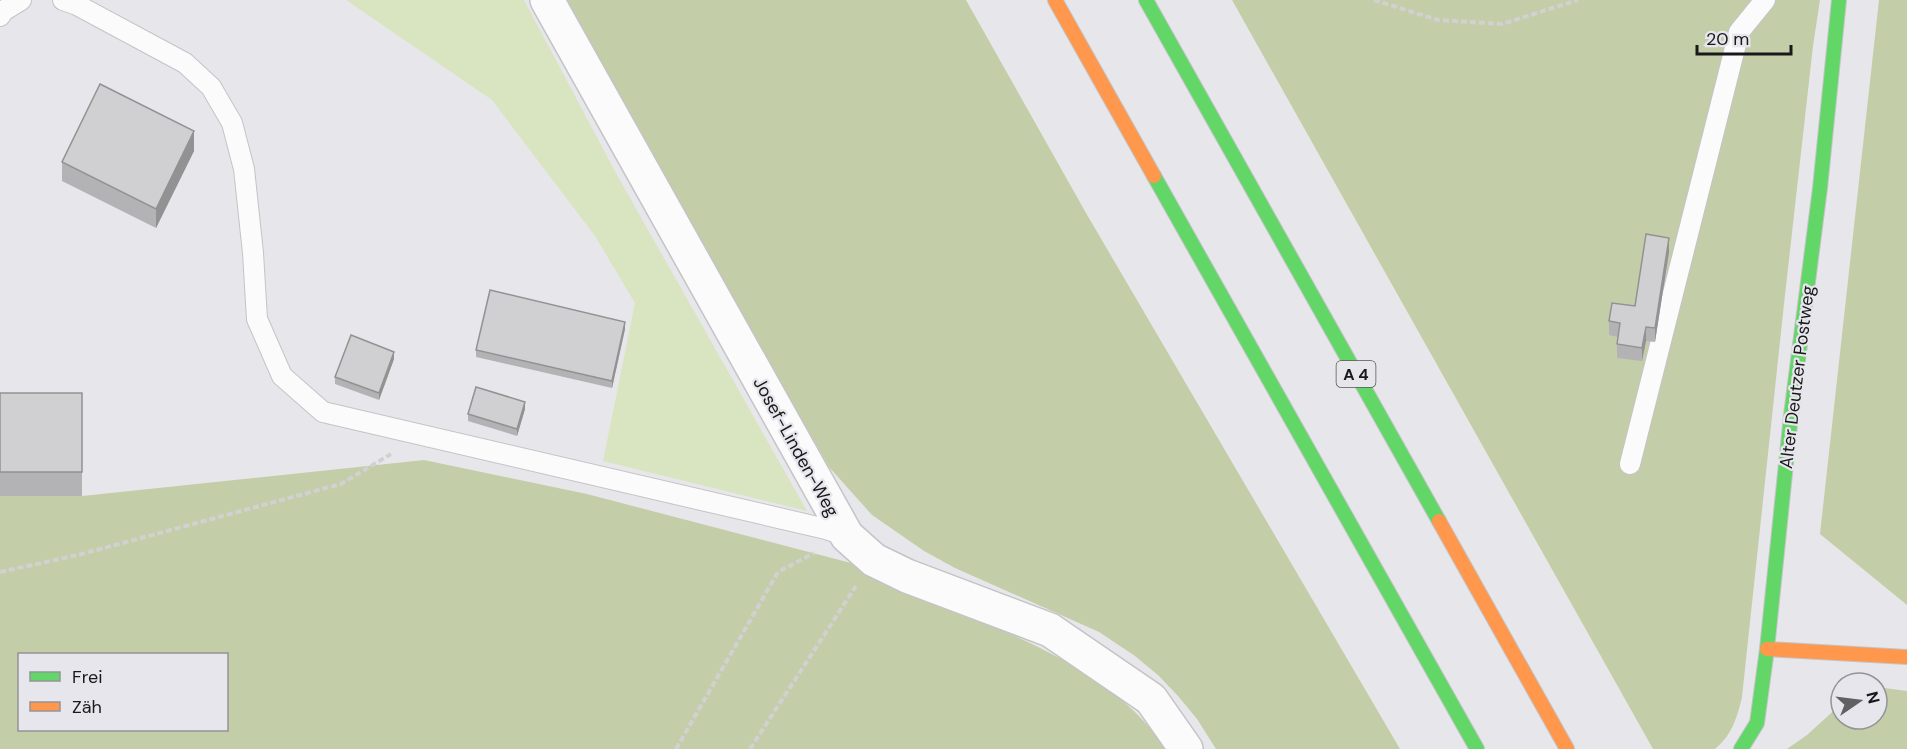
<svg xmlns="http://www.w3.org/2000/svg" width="1907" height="749" font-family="'DM Sans',sans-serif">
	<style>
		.green { fill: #d9e4c1 }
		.forest { fill: #c3cea8; fill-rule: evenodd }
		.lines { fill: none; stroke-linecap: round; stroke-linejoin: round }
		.lane-casing { stroke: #c4c4c7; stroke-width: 22 }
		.street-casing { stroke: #c4c4c7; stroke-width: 36 }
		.fast-casing { stroke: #c4c4c7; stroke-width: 16 }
		.slow-casing { stroke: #c4c4c7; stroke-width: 16 }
		.path { stroke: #d1d1d2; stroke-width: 4; stroke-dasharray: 6 3; stroke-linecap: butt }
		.lane { stroke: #fbfbfc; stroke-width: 20 }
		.street { stroke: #fbfbfc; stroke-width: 33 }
		.fast { stroke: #63d668; stroke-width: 14 }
		.slow { stroke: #ff974d; stroke-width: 14 }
		.wall { fill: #b3b3b5 }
		.shaded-wall { fill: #929293 }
		.building { fill: #d0d0d2; stroke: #929293; stroke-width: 1.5 }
		.labels { text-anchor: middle; stroke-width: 4.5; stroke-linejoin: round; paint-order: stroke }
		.shield { fill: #e6e6ec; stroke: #56565a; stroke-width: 1.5 }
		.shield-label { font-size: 16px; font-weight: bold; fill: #19191b }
		.street-label { font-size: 18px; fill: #19191b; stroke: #e6e6ec }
	</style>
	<rect width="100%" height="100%" fill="#e7e7eb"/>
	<polygon class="green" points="346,0 524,0 617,175 807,511 603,461 635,303 595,236 492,100"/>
	<g class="forest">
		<polygon points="567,0 966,0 1086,213 1400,749 1216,749 1197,719 1178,696 1159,676 1135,656 1099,632 955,568 924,551 872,515 829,467 711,261"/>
		<path d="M 1232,0 L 1820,0 L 1813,46 L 1784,304 L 1742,697 C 1737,718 1732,735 1715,749 L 1653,749 Z"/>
		<polygon points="1879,0 1907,0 1907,605 1820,534"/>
		<path d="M 424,460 L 587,494 L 874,569 C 971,627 1099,650 1166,749 L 0,749 L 0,496 L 82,496 ZM 20,654 L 226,654 L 226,730 L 20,730 Z"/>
		<polygon points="1877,687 1907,691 1907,749 1787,749 1807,735 1841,704 1841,719 1877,719"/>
	</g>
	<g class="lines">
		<defs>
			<g id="lane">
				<polyline points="63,0 77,5 185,63 211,87 232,123 244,169 253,253 257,319 282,376 323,412 826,529 847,536"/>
				<polyline points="0,16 3,11 21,0"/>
				<polyline points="1630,464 1739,32 1765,0"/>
			</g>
			<polyline id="street" points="547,0 847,536 874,560 907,576 1050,630 1151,699 1186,749"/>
			<g id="fast">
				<polyline points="1146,0 1439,521"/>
				<polyline points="1154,176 1477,749"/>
				<polyline points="1741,749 1757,723 1767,649 1791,415 1820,188 1839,0"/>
			</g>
			<g id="slow">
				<polyline points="1055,0 1154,176"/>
				<polyline points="1439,521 1567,749"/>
				<polyline points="1767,649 1907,657"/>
			</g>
		</defs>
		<use href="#lane" class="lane-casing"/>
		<use href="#street" class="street-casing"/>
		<use href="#fast" class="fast-casing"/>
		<use href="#slow" class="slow-casing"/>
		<g class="path">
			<polyline points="1374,0 1438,20 1502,24 1578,0"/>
			<polyline points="0,572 78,555 341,484 391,454"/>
			<polyline points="676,749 778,572 814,553"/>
			<polyline points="750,749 856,586"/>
		</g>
		<use href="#lane" class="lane"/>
		<use href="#street" class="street"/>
		<use href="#fast" class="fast"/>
		<use href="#slow" class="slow"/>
	</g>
	<g class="wall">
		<polygon points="194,151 156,228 62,181 62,162"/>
		<polygon points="1669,252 1655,342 1646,341 1642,361 1617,358 1617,344 1618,337 1609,335 1609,321 1635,306"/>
		<polygon points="625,329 612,388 476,357 476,350"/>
		<polygon points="394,359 379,400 335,384 335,377"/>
		<rect x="0" y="393" width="82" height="103"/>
		<polygon points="525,409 517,436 468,421 468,414"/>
	</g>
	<g class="shaded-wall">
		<polygon points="194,131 194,151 156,228 156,209"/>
		<polygon points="1669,238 1669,252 1655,342 1655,328"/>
		<polygon points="625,322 625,329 612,388 612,381"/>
		<polygon points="1646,327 1646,341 1642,361 1642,348"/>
		<polygon points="394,352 394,359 379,400 379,393"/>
		<polygon points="525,402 525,409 517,436 517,429"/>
	</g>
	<g class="building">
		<polygon points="100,84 194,131 156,209 62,162"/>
		<polygon points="1646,234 1669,238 1655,328 1646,327 1642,348 1617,344 1620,323 1609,321 1612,303 1635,306"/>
		<polygon points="490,290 625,322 612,381 476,350"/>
		<polygon points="351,335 394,352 379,393 335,377"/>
		<polygon points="476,387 525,402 517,429 468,414"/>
		<rect x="0" y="393" width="82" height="79"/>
	</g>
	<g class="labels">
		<rect class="shield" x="1336.5" y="361" width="39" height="26" rx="4.5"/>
		<g class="shield-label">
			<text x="1356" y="380">A 4</text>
		</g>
		<g class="street-label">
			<text transform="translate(1797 377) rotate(-83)" y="6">Alter Deutzer Postweg</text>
			<text transform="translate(796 447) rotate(61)" y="6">Josef-Linden-Weg</text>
		</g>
	</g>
	<rect x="18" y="653" width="210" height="78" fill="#e6e6ec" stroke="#949498" stroke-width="1.5"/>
	<rect x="30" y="672" width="30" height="9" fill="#63d668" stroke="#949498" stroke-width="1.5"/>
	<text x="72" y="683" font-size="18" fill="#19191b">Frei</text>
	<rect x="30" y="702" width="30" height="9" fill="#ff974d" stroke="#949498" stroke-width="1.5"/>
	<text x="72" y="713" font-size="18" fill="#19191b">Zäh</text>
	<g transform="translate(1859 701) rotate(76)"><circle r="28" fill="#e6e6ec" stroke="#949498" stroke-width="1.5"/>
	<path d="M0-4.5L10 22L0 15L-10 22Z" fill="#616164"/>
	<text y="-9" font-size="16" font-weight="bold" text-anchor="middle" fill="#19191b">N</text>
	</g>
	<path d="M1697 45v9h94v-9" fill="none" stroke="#19191b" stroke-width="3"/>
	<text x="1706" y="45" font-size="18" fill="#19191b" stroke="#e6e6ec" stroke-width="4.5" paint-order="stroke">20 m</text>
</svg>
